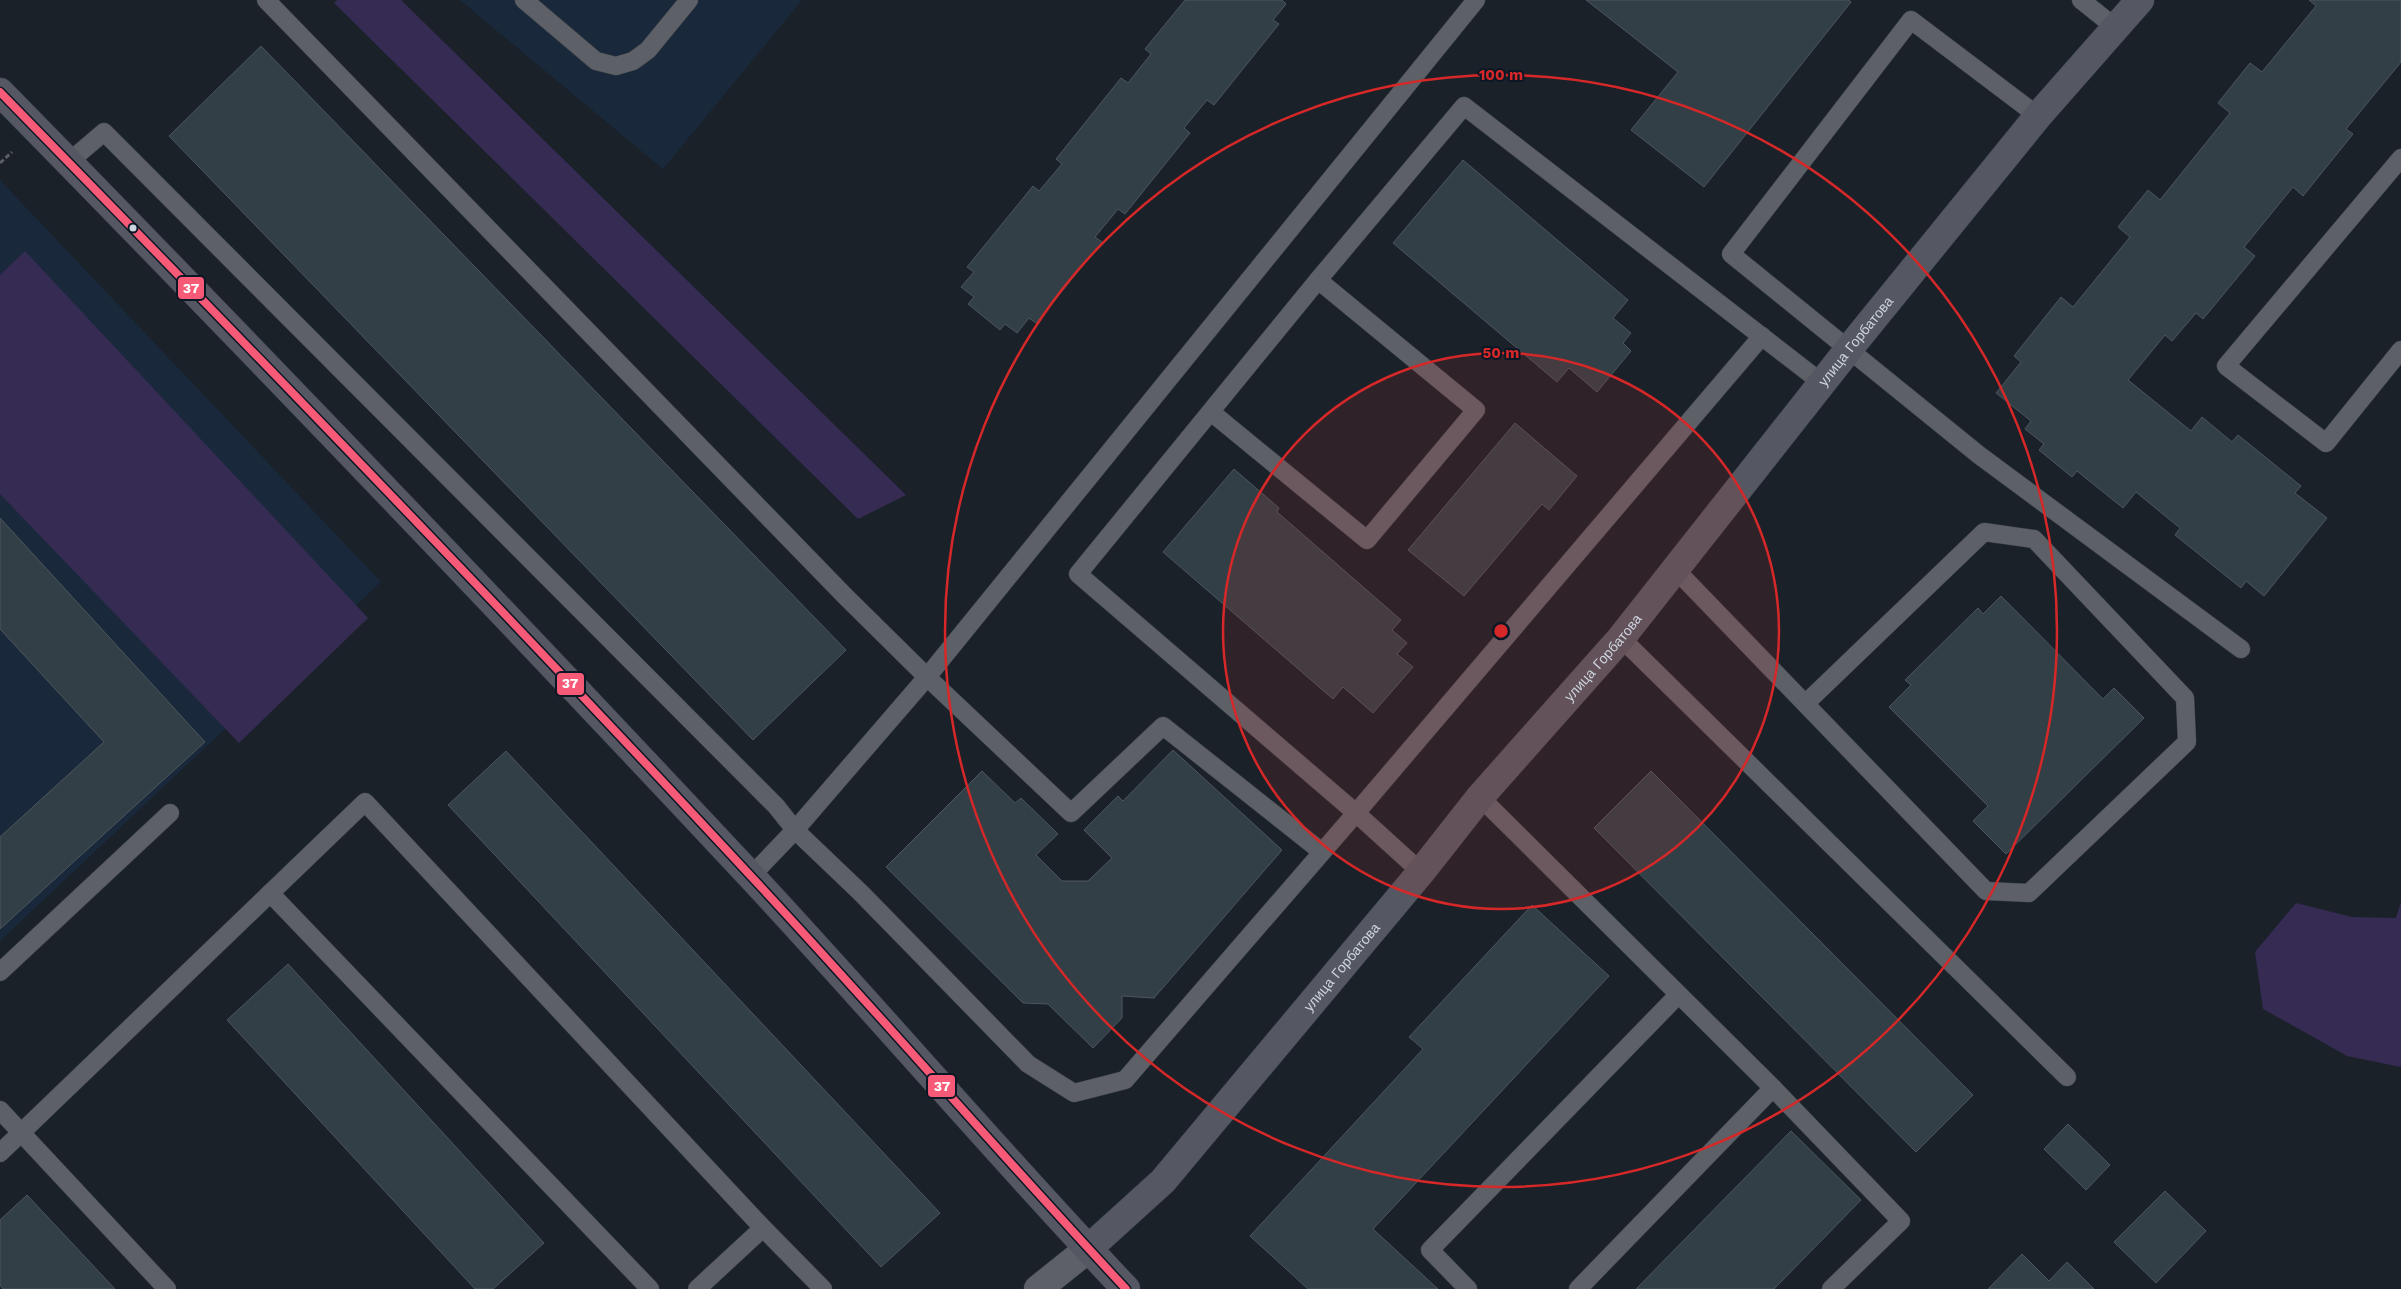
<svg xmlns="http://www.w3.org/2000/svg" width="2401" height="1289" font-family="'Work Sans',sans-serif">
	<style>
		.built { fill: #19293b }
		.green { fill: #352b53 }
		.building { fill: #323f46; stroke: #4e565c }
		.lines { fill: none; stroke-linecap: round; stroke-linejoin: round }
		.service-casing { stroke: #383e44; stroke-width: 19 }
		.minor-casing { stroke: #383e44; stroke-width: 29 }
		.secondary-casing { stroke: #383e44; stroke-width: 29 }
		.path { stroke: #5b5e65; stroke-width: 3; stroke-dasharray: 5 2.5; stroke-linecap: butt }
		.service { stroke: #5d6067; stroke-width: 18 }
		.minor { stroke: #5d6067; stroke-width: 28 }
		.secondary { stroke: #555862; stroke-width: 28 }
		.bus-1-casing { stroke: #0b1725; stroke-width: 11 }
		.bus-1 { stroke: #f75a77; stroke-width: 8 }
		.ring { fill: none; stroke: #d62828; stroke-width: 2.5 }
		.bus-dot { fill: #cdd5df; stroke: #0b1725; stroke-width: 2 }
		.labels { text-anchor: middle; stroke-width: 4; stroke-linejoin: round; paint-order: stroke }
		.street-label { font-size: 14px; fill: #cdd5df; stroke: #0b1725 }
		.centre { fill: #d62828; stroke: #0b1725; stroke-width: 2.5 }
		.ring-label { font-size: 15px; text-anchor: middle; font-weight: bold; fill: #d62828; stroke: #0b1725; stroke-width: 4; stroke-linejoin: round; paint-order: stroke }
		.line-badge { stroke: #0b1725; stroke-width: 2 }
		.badge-label { font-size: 14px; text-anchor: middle; font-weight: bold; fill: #fff }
	</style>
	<rect width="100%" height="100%" fill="#1a2129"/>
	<g class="built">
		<polygon points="460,0 802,0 663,169"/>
		<polygon points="0,180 381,582 0,941"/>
	</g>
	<g class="green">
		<polygon points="337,0 401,0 906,495 858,519 334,3"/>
		<polygon points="25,251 368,618 239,743 0,494 0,275"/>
		<polygon points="2401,902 2401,1067 2347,1056 2263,1009 2255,952 2296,903 2352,917 2396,918"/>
	</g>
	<g class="building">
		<polygon points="1185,0 1282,0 1286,4 1273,20 1279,24 1214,105 1207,100 1184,128 1190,133 1125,214 1118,209 1095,237 1102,242 1036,323 1029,318 1017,333 1005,324 1000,330 968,304 974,297 961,287 974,272 967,267 1033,186 1039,191 1062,164 1056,159 1121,78 1128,83 1151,54 1145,49"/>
		<polygon points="1586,0 1849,0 1851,2 1704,187 1631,130 1678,72"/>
		<polygon points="2309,0 2401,0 2401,62 2346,129 2353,134 2303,196 2293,187 2244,247 2255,256 2203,319 2196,313 2172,341 2165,335 2128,380 2191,431 2202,417 2232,442 2238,435 2301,486 2295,493 2327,518 2264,596 2246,581 2241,588 2175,535 2180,528 2136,492 2123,508 2077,471 2072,477 2039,450 2044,444 2025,429 2031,421 1996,393 2021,362 2014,356 2061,297 2073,307 2130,237 2118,227 2148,190 2160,200 2230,113 2218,103 2250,63 2262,72 2316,6"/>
		<polygon points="261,46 846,650 753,740 169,136"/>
		<polygon points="1463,160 1628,300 1613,318 1631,333 1623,343 1631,351 1597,392 1569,368 1557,382 1393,243"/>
		<polygon points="1515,423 1577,476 1549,510 1542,504 1464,596 1408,550"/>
		<polygon points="1234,469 1279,508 1277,512 1401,620 1392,630 1407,643 1397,654 1413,667 1373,713 1343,687 1333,699 1163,552"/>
		<polygon points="0,518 205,742 0,929 0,837 104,742 0,629"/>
		<polygon points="2001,596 2103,699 2114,688 2144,718 2006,854 1973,821 1988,806 1889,707 1911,685 1905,680 1978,608 1983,614"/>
		<polygon points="1173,750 1282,850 1154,998 1122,996 1122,1018 1093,1048 1048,1004 1023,1003 886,867 982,771 1015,803 1021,798 1058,834 1036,855 1062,881 1088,881 1112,858 1084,830 1118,796 1123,801"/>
		<polygon points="506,751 940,1213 881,1267 448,805"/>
		<polygon points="1651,771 1973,1095 1916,1152 1594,828"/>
		<polygon points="1532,905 1609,976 1373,1229 1438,1289 1308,1289 1250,1236 1423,1049 1409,1037"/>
		<polygon points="288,964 544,1243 493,1289 475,1289 227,1020"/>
		<polygon points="2068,1124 2110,1165 2086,1190 2044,1149"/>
		<polygon points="1791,1131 1861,1200 1774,1289 1636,1289"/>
		<polygon points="2165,1191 2206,1231 2156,1283 2114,1242"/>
		<polygon points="27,1195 115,1289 3,1289 0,1285 0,1220"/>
		<polygon points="2022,1254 2049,1281 2067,1262 2094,1289 1988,1289"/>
	</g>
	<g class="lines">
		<defs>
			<g id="service">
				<polyline points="266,0 845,596 927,677 1071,813 1163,726 1322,852"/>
				<polyline points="524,0 596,61 616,66 633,61 648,50 689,0"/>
				<polyline points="2081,0 2116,28"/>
				<polyline points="2038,116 1911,20 1731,254 1979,455 2241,649"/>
				<polyline points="2401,158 2226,366 2326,443 2401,350"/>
				<polyline points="70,161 104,132 776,806 795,830 861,893 1028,1064 1074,1093 1125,1080 1356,813 1762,336"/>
				<polyline points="1211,412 1367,540 1476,410 1318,280"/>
				<polyline points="1675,569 1986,891 2029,893 2187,742 2185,698 2034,539 1984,532 1806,703"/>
				<polyline points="1621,638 2067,1077"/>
				<polyline points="1480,797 1773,1088 1901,1221 1831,1289"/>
				<polyline points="1421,872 1356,813 1078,574 1318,280 1464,106 1822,383"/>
				<polyline points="751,876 795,830 927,677 1476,0"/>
				<polyline points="270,893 650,1289"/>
				<polyline points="0,972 170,813"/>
				<polyline points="0,1110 167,1289"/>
				<polyline points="0,1153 365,802 763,1228 823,1289"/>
				<polyline points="697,1289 763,1228"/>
				<polyline points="1468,1289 1430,1250 1678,995"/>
				<polyline points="1578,1289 1773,1088"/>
			</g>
			<polyline id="minor" points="1038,1289 1088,1249"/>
			<g id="secondary">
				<path d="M 0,92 C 252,349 502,610 748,873 C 876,1010 997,1153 1126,1289"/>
				<path id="s1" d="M 1088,1249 L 1163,1181 L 1421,872 L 1480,797 L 1621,638 L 1848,350 L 2038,116 L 2140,0"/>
			</g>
		</defs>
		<use href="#service" class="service-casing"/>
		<use href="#minor" class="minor-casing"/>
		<use href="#secondary" class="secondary-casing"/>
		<polyline class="path" points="0,163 12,152"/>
		<use href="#service" class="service"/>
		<use href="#minor" class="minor"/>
		<use href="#secondary" class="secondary"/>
		<defs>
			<path id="bus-1" d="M 0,92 C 252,350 503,609 748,873 C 876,1010 998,1152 1126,1289"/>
		</defs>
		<use href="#bus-1" class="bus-1-casing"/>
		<use href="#bus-1" class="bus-1"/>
	</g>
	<circle cx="1501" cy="631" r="278" fill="#d62828" fill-opacity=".12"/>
	<g class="ring">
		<circle cx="1501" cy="631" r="278"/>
		<circle cx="1501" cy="631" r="556"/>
	</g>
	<circle class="bus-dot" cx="133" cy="228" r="4.5"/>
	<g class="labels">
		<g class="street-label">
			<text dy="5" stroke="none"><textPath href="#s1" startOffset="1190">улица Горбатова</textPath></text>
			<text dy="5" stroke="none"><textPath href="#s1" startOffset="785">улица Горбатова</textPath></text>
			<text dy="5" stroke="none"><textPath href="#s1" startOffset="380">улица Горбатова</textPath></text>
		</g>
	</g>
	<circle cx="1501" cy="631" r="8" class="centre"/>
	<g class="ring-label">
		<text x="1501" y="80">100 m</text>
		<text x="1501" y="358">50 m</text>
	</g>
	<g class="line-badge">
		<rect x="177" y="276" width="28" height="24" rx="5" fill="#f75a77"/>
		<rect x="556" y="672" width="29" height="24" rx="5" fill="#f75a77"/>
		<rect x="927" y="1074" width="29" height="24" rx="5" fill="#f75a77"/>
	</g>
	<g class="badge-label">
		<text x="191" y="293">37</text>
		<text x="570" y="688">37</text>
		<text x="942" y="1091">37</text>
	</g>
</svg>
